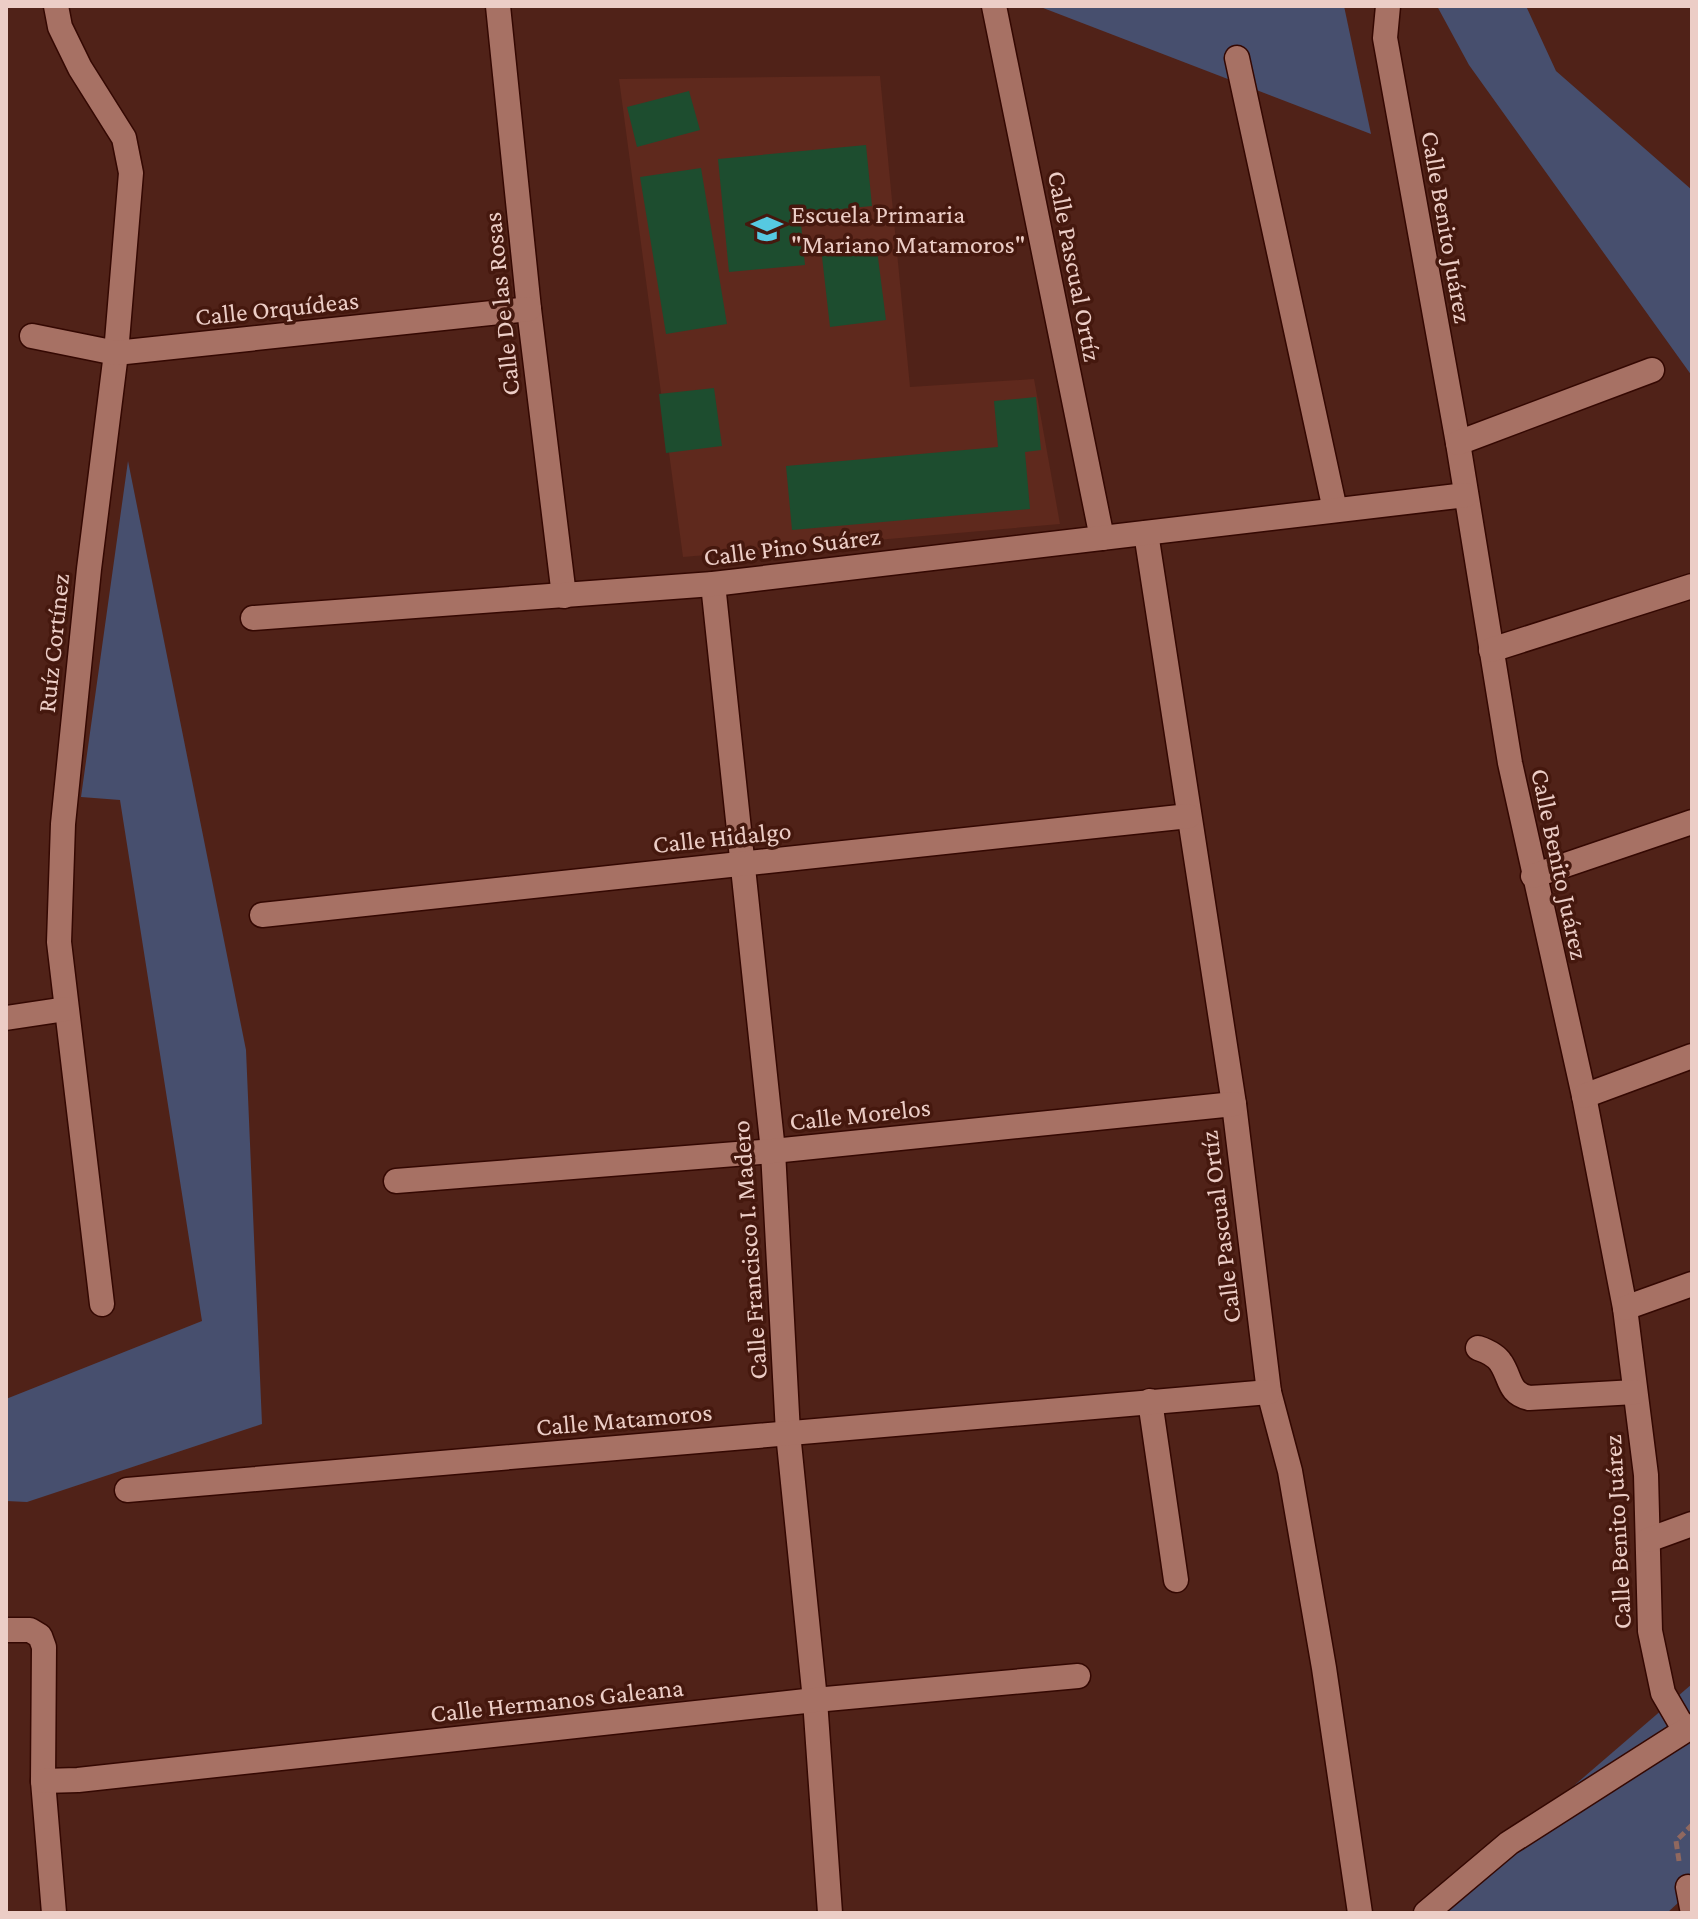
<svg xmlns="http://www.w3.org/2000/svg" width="1698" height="1919" font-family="'Crimson Pro',serif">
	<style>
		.built { fill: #5f291d }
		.green { fill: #474f6e }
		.building { fill: #1d4d2f }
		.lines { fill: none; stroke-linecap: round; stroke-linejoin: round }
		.minor-casing { stroke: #340802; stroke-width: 27 }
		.path { stroke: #90685f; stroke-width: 5; stroke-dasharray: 8 4; stroke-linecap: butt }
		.minor { stroke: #a77164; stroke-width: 24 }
		.labels { text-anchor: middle; stroke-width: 7; stroke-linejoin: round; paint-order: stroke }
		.poi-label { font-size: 26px; fill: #eccdc6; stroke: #45180e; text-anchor: start }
		.street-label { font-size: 26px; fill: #eccdc6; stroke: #45180e }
	</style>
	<rect width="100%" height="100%" fill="#502218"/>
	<polygon class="built" points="880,76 910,387 1034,379 1060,524 683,557 619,79"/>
	<g class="green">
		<polygon points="1038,6 1344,6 1371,134"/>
		<polygon points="1437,6 1526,6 1556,71 1692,190 1692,376 1469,65"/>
		<polygon points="128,461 246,1050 262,1424 27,1502 6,1501 6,1399 202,1321 120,800 81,797"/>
		<polygon points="1692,1684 1692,1890 1667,1913 1426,1913"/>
	</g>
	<g class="building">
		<polygon points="689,91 700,130 637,147 627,107"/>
		<polygon points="866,145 872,206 800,213 805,265 729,272 718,159"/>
		<polygon points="701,168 727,324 666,334 640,177"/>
		<polygon points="876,242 886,320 830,327 821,248"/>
		<polygon points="714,388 722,446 666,453 659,394"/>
		<polygon points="1036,397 1041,450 1025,452 1030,509 792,530 786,466 998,447 994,401"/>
	</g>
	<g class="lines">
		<defs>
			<g id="minor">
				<polyline points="56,6 60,27 80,68 124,138 131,173 116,353 89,569 63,824 59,942 102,1304"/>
				<polyline points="498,6 529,309 564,596"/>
				<polyline points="994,6 1102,538"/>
				<polyline points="1388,6 1385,38 1458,443 1510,763 1584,1096 1625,1308 1646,1475 1650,1631 1663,1693 1684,1729"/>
				<polyline points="1237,58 1335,510"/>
				<polyline points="32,336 116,353 529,309"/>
				<polyline points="1458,443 1652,370"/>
				<polyline points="1146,533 1234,1104 1269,1392 1290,1471 1324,1668 1360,1913"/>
				<polyline points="713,584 773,1151 788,1433 815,1700 830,1913"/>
				<polyline points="253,618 713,584 1466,495"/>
				<polyline points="1491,650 1692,586"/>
				<polyline points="1533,876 1692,822"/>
				<polyline points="262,915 1189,816"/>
				<polyline points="6,1018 66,1009"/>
				<polyline points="1584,1096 1692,1056"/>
				<polyline points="396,1181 773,1151 1234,1104"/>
				<polyline points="1625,1308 1692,1284"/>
				<path d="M 1478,1348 C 1487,1351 1496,1355 1501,1363 C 1511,1378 1508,1393 1529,1398 L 1635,1392"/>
				<polyline points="1150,1401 1176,1580"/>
				<polyline points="127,1490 1269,1392"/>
				<polyline points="1648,1540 1692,1524"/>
				<polyline points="6,1630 30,1630 40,1636 44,1647 43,1781 54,1913"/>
				<polyline points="43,1781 78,1780 815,1700 1078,1676"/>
				<polyline points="1688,1887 1692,1908"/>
				<polyline points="1426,1913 1509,1843 1692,1726"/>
			</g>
		</defs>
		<use href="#minor" class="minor-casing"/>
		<polyline class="path" points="1679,1861 1676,1841 1692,1825"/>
		<use href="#minor" class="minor"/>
	</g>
	<defs>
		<symbol id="school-bare" viewBox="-9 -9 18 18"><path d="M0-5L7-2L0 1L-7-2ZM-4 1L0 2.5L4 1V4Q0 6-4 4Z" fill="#56c9e1" stroke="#45180e" stroke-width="2.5" paint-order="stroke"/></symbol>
	</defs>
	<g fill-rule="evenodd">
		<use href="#school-bare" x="745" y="207" width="44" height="44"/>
	</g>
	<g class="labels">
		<g class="poi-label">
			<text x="791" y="223">Escuela Primaria<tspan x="791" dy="30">"Mariano Matamoros"</tspan></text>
		</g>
		<g class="street-label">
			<text transform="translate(1447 227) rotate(80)" y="9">Calle Benito Juárez</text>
			<text transform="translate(1075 266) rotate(79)" y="9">Calle Pascual Ortíz</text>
			<text transform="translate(501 304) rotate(-96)" y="9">Calle De las Rosas</text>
			<text transform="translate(277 308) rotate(-6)" y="9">Calle Orquídeas</text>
			<text transform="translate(792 546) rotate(-7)" y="9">Calle Pino Suárez</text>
			<text transform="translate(53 643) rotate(-84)" y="9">Ruíz Cortínez</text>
			<text transform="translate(722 837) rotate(-6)" y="9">Calle Hidalgo</text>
			<text transform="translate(1560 864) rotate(78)" y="9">Calle Benito Juárez</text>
			<text transform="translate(860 1114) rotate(-6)" y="9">Calle Morelos</text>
			<text transform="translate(1220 1227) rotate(-97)" y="9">Calle Pascual Ortíz</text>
			<text transform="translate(749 1250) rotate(-94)" y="9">Calle Francisco I. Madero</text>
			<text transform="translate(624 1419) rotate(-5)" y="9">Calle Matamoros</text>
			<text transform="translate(1617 1532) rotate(-93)" y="9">Calle Benito Juárez</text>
			<text transform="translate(557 1700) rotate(-6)" y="9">Calle Hermanos Galeana</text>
		</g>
	</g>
	<rect width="1698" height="1919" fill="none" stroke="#eccdc6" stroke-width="16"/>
</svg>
